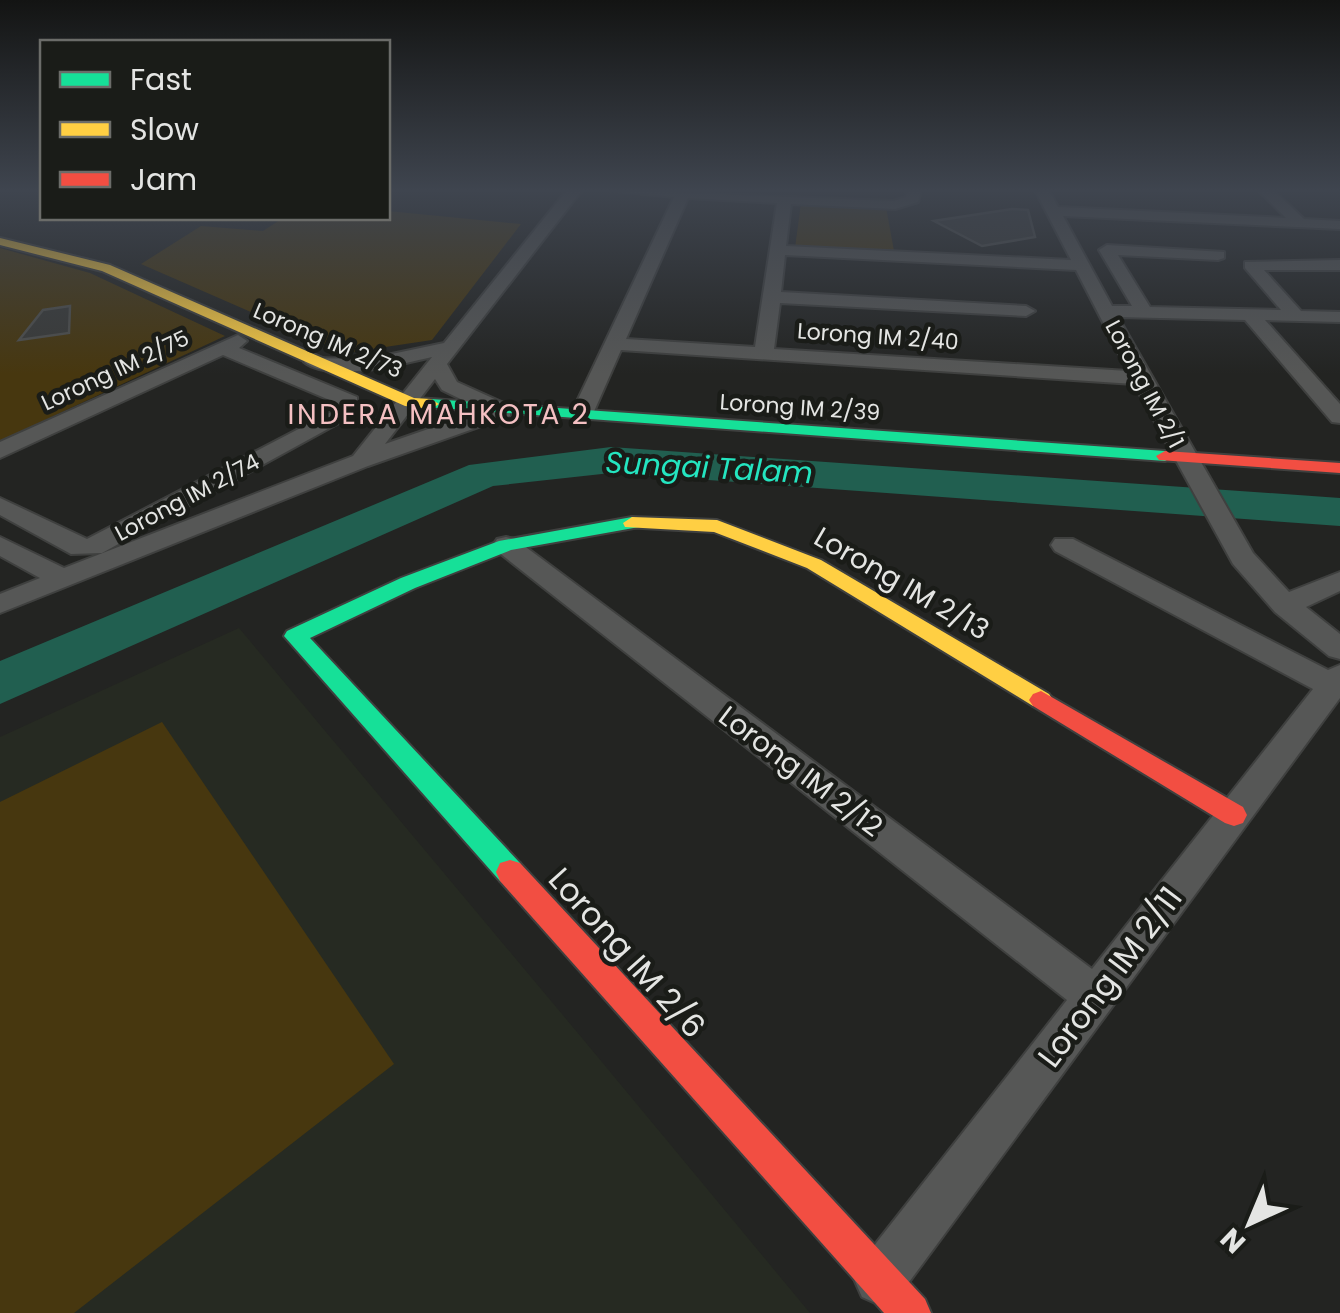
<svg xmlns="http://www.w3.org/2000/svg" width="1340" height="1313" font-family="Poppins,sans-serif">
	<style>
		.built { fill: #262a22 }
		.green { fill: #47370f }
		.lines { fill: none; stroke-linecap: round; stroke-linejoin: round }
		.river { fill: #215f50; fill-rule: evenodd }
		.building { fill: #393a38; stroke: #4e4f4d; stroke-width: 2.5 }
		.street-casing { stroke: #3f403f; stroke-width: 4 }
		.fast-casing { stroke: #3f403f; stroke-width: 4 }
		.slow-casing { stroke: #3f403f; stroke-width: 4 }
		.jam-casing { stroke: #3f403f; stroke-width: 4 }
		.street { fill: #565756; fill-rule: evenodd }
		.fast { fill: #16e098; fill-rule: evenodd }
		.slow { fill: #ffcf43; fill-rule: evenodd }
		.jam { fill: #f24e42; fill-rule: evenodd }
		.labels { text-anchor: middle; stroke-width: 9; stroke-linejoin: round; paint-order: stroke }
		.far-street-label { font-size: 22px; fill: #e4e5e3; stroke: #1a1c18 }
		.far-quarter-label { font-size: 28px; letter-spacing: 2.5px; fill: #f4c0c2; stroke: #1a1c18 }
		.street-label { font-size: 28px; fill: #e4e5e3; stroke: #1a1c18 }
		.water-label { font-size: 30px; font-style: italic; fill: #24e5c0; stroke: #1a1c18 }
		.near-street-label { font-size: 32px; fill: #e4e5e3; stroke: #1a1c18 }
	</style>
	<rect width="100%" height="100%" fill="#232422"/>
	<polygon class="built" points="239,628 582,1038 810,1313 0,1313 0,737"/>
	<g class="green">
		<polygon points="801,203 886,207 894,251 795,248"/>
		<polygon points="388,211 521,224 432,340 345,353 141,264 201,226 263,231 283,218 388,218"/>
		<polygon points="0,248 90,273 225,336 0,441"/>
		<polygon points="162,722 394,1064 74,1313 0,1313 0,802"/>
	</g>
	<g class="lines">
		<polygon class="river" points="611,447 1340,498 1340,526 611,473 493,486 0,704 0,661 469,465"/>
	</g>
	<g class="building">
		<polygon points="1012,209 1028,210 1035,237 982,246 934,221"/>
		<polygon points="70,306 69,333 19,340 43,310"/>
	</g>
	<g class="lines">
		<defs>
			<g id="street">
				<path d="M 567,190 L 582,190 L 447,364 L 457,382 L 510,406 L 510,416 L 368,466 L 0,613 L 0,594 L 40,578 L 0,556 L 0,537 L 64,568 L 353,456 L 432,357 C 401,364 330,383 304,362 L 307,358 L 368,359 L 444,343 ZM 435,379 L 442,390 L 483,410 L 385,444 Z"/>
				<path d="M 607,190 L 894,201 L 906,197 L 907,190 L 921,190 L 918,202 L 895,209 L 791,204 L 786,246 L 1071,260 L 1035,190 L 1049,190 L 1058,207 L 1286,218 L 1258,190 L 1273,190 L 1304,219 L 1340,221 L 1340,229 L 1063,216 L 1112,306 L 1132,306 L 1099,250 L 1107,245 L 1224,252 L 1224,258 L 1218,260 L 1118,255 L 1150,307 L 1281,310 L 1245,268 L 1245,262 L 1340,260 L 1340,270 L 1264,270 L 1301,311 L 1340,312 L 1340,322 L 1265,320 L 1340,404 L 1340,423 L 1332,422 L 1245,320 L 1118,317 L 1253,553 L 1289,592 L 1340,572 L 1340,591 L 1306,607 L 1340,634 L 1340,659 L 1329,656 L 1275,612 L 1233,564 L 1134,384 L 621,350 L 592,416 L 589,421 L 573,421 L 570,416 L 674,197 ZM 688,198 L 777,203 L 755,347 L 626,339 ZM 785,255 L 1076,270 L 1128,371 L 774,349 L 780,303 L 1026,316 L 1035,311 L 1026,306 L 781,292 Z"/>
				<polygon points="238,335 247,341 239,348 357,397 357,413 102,553 71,554 0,515 0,498 87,539 337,409 339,404 223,355 0,458 0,442"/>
				<polygon points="506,537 515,539 1092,969 1313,689 1055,551 1051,545 1055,539 1073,539 1328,670 1340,665 1340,698 898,1297 880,1305 862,1297 854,1279 862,1261 1067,1000 497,551 493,545 497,539"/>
			</g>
			<g id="fast">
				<polygon points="431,399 1165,451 1174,456 1165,461 425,407 423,404"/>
				<polygon points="632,517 639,519 639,527 511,550 415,588 310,638 520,863 524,872 520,881 510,884 500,881 284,636 287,631 401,578 499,541"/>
			</g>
			<g id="slow">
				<polygon points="0,238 110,265 414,398 431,399 439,404 431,409 405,406 102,271 0,245"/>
				<polygon points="632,517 717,520 821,560 1049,694 1053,700 1049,706 1033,706 807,568 714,532 625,527 623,523"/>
			</g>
			<g id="jam">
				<polygon points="1165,451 1340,463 1340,473 1159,460 1156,456"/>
				<polygon points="1041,691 1243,807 1247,815 1243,823 1234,826 1225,823 1033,706 1029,700 1033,694"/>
				<polygon points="510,860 520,863 925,1299 931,1313 884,1313 500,881 496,872 500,863"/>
			</g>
		</defs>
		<use href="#street" class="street-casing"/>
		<use href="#fast" class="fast-casing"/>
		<use href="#slow" class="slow-casing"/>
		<use href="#jam" class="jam-casing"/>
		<use href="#street" class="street"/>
		<use href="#fast" class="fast"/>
		<use href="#slow" class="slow"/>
		<use href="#jam" class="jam"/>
	</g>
	<linearGradient id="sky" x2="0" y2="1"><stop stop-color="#131413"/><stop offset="0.51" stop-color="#3f454f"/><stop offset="1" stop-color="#3f454f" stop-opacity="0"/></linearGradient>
	<rect width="1340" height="374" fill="url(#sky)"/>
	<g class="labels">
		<g class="far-street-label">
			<text transform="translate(878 336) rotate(4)" y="8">Lorong IM 2/40</text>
			<text transform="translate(328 340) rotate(23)" y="8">Lorong IM 2/73</text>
			<text transform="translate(115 370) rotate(-25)" y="8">Lorong IM 2/75</text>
			<text transform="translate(1145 384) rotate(62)" y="8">Lorong IM 2/1</text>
			<text transform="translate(800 407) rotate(4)" y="8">Lorong IM 2/39</text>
			<text transform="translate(187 497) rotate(-28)" y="8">Lorong IM 2/74</text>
		</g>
		<g class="far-quarter-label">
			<text x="439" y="424">INDERA MAHKOTA 2</text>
		</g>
		<g class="street-label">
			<text transform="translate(902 583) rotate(30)" y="10">Lorong IM 2/13</text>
			<text transform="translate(801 771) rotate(37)" y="10">Lorong IM 2/12</text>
		</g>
		<g class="water-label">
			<text transform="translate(709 468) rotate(3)" y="10">Sungai Talam</text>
		</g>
		<g class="near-street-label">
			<text transform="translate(627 953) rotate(48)" y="11">Lorong IM 2/6</text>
			<text transform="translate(1110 977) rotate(-53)" y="11">Lorong IM 2/11</text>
		</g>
	</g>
	<rect x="40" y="40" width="350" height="180" fill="#1a1c18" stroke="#6b6c69" stroke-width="2.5"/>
	<rect x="60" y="72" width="50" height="15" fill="#16e098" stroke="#6b6c69" stroke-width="2.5"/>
	<text x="130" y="90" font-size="30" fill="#e4e5e3">Fast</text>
	<rect x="60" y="122" width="50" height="15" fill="#ffcf43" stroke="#6b6c69" stroke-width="2.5"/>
	<text x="130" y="140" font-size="30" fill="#e4e5e3">Slow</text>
	<rect x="60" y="172" width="50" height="15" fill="#f24e42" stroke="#6b6c69" stroke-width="2.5"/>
	<text x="130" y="190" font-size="30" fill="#e4e5e3">Jam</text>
	<g transform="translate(1250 1223) rotate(224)" stroke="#1a1c18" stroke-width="8" paint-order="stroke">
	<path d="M0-8L18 38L0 25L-18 38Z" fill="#e4e5e3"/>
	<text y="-15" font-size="28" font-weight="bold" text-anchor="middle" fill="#e4e5e3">N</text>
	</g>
</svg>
